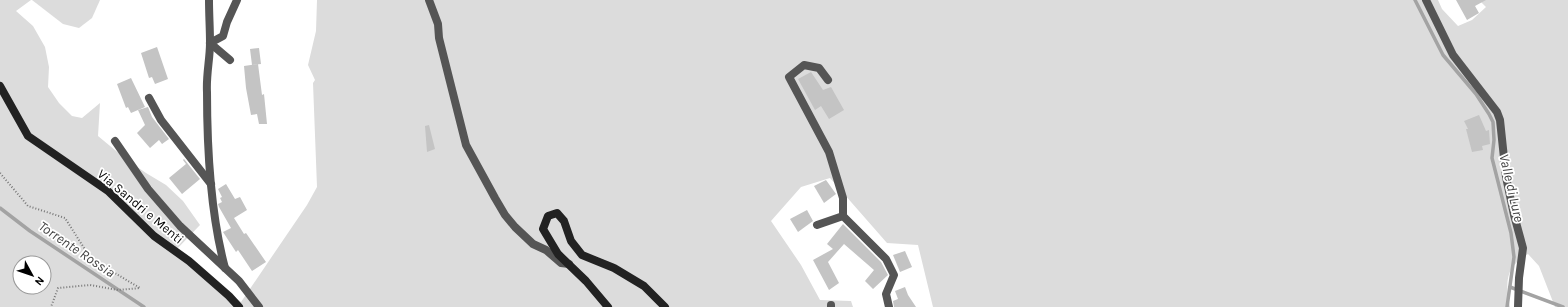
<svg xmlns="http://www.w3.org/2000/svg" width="1568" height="307" font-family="Karla,sans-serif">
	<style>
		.green { fill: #dcdcdc; fill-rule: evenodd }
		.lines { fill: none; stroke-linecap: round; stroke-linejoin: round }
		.stream { stroke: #a3a3a3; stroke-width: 3.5 }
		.building { fill: #c4c4c4 }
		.path { stroke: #777; stroke-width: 2; stroke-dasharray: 1 2; stroke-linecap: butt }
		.street { stroke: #555; stroke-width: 8 }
		.secondary { stroke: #222; stroke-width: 8 }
		.labels { text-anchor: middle; stroke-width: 3.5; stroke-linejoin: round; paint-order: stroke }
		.street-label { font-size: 13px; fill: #000; stroke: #fff }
		.water-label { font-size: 14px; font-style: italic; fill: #444; stroke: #fff }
	</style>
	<rect width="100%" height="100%" fill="#fff"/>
	<g class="green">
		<path d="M 0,0 L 31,0 L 16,11 L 33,26 L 45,47 L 49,67 L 48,87 L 59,103 L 72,116 L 82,118 L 100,103 L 98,136 L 127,160 L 146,173 L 166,185 L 183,201 L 200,225 L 176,250 L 241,302 L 307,205 L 317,187 L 313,83 L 315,80 L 308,65 L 316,31 L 317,0 L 1438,0 L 1442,9 L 1458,26 L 1472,20 L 1486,7 L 1479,0 L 1568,0 L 1568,307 L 1555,307 L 1539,266 L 1528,254 C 1505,267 1505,282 1510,307 L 933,307 L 918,245 L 887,243 L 830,178 L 801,187 L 771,221 L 801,265 L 820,300 L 851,301 L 853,307 L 0,307 ZM 20,263 L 44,263 L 44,287 L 20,287 Z"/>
		<polygon points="32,0 100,0 92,18 79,28 63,24"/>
	</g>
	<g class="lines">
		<g class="stream">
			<polyline points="1415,0 1443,55 1476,94 1489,114 1493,122 1494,140 1492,158 1511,233 1514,257 1507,307"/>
			<polyline points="0,208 30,231 144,307"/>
			<polyline points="1510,287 1563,307"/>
		</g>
	</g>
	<g class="building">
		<polygon points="1456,0 1486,0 1475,6 1479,13 1467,20"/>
		<polygon points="157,47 168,79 155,84 152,77 149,78 141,53"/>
		<polygon points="259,48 261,64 252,65 250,49"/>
		<polygon points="258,64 262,95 264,94 267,124 259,124 257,114 251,115 246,88 244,66"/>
		<polygon points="811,72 823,90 831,87 844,110 829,119 821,106 815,110 798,79"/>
		<polygon points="131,78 145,107 131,113 128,107 126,108 117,84"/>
		<polygon points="148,107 152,117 169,139 162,144 159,140 150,148 137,133 145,125 138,110"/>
		<polygon points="1479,115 1486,131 1489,130 1490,144 1482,146 1483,150 1472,152 1466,129 1468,129 1464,121"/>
		<polygon points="429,125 435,149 427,152 425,126"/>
		<polygon points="184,159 200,179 182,194 169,178 186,164 183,160"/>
		<polygon points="826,180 836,194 824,203 814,186"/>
		<polygon points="226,184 235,199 240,197 247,210 234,218 244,234 246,233 266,262 252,271 238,250 236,252 223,232 231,228 219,207 218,204 222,202 220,198 222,197 218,189"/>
		<polygon points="807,210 813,221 798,232 790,219"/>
		<polygon points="843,224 881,262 888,275 873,289 865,281 874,270 844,244 828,262 839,283 829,290 813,260 833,249 827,244"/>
		<polygon points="905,251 912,267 900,272 893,255"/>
		<polygon points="905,287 908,295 916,307 894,307 893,301 898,299 895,291"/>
	</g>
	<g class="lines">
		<polyline class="path" points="0,173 28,206 65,218 91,259 140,288 118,290 90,285 58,288 51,307"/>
		<g class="street">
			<path d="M 209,0 C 209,14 210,29 210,43 C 210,59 206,75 207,92 C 207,150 210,212 225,268"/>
			<polyline points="429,0 438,24 439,38 466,145 495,198 505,215 515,227 533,244 546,250 561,263 569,264"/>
			<polyline points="1426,0 1453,55 1497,112 1500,120 1506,177 1514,215 1523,248 1519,278 1518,307"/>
			<polyline points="230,60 210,43 223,36 227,22 237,0"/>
			<polyline points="828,80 819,68 804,65 789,77 829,152 843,198 843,216"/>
			<polyline points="149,98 161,120 211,184"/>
			<polyline points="115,141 148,189 180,226 239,281 259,307"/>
			<polyline points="817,225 843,216 886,259 894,275 886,294 889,307"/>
			<polyline points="831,305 831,307"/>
		</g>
		<g class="secondary">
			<polyline points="0,86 28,136 108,191 154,236 189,261 229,296 239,307"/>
			<polyline points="608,307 586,281 558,254 543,229 548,216 557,213 564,221 571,241 582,255 614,268 644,286 665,307"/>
		</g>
	</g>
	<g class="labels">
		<g class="street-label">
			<text transform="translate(141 206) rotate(40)" y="5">Via Sandri e Menti</text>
		</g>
		<g class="water-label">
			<text transform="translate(1512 188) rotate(77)" y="5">Valle di Lure</text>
			<text transform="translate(77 249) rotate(34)" y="5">Torrente Rossia</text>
		</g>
	</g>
	<g transform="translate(32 275) rotate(130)"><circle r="19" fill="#ffffff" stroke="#999999"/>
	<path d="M0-3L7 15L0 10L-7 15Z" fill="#000000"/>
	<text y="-6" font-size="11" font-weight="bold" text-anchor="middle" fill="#000000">N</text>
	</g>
</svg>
